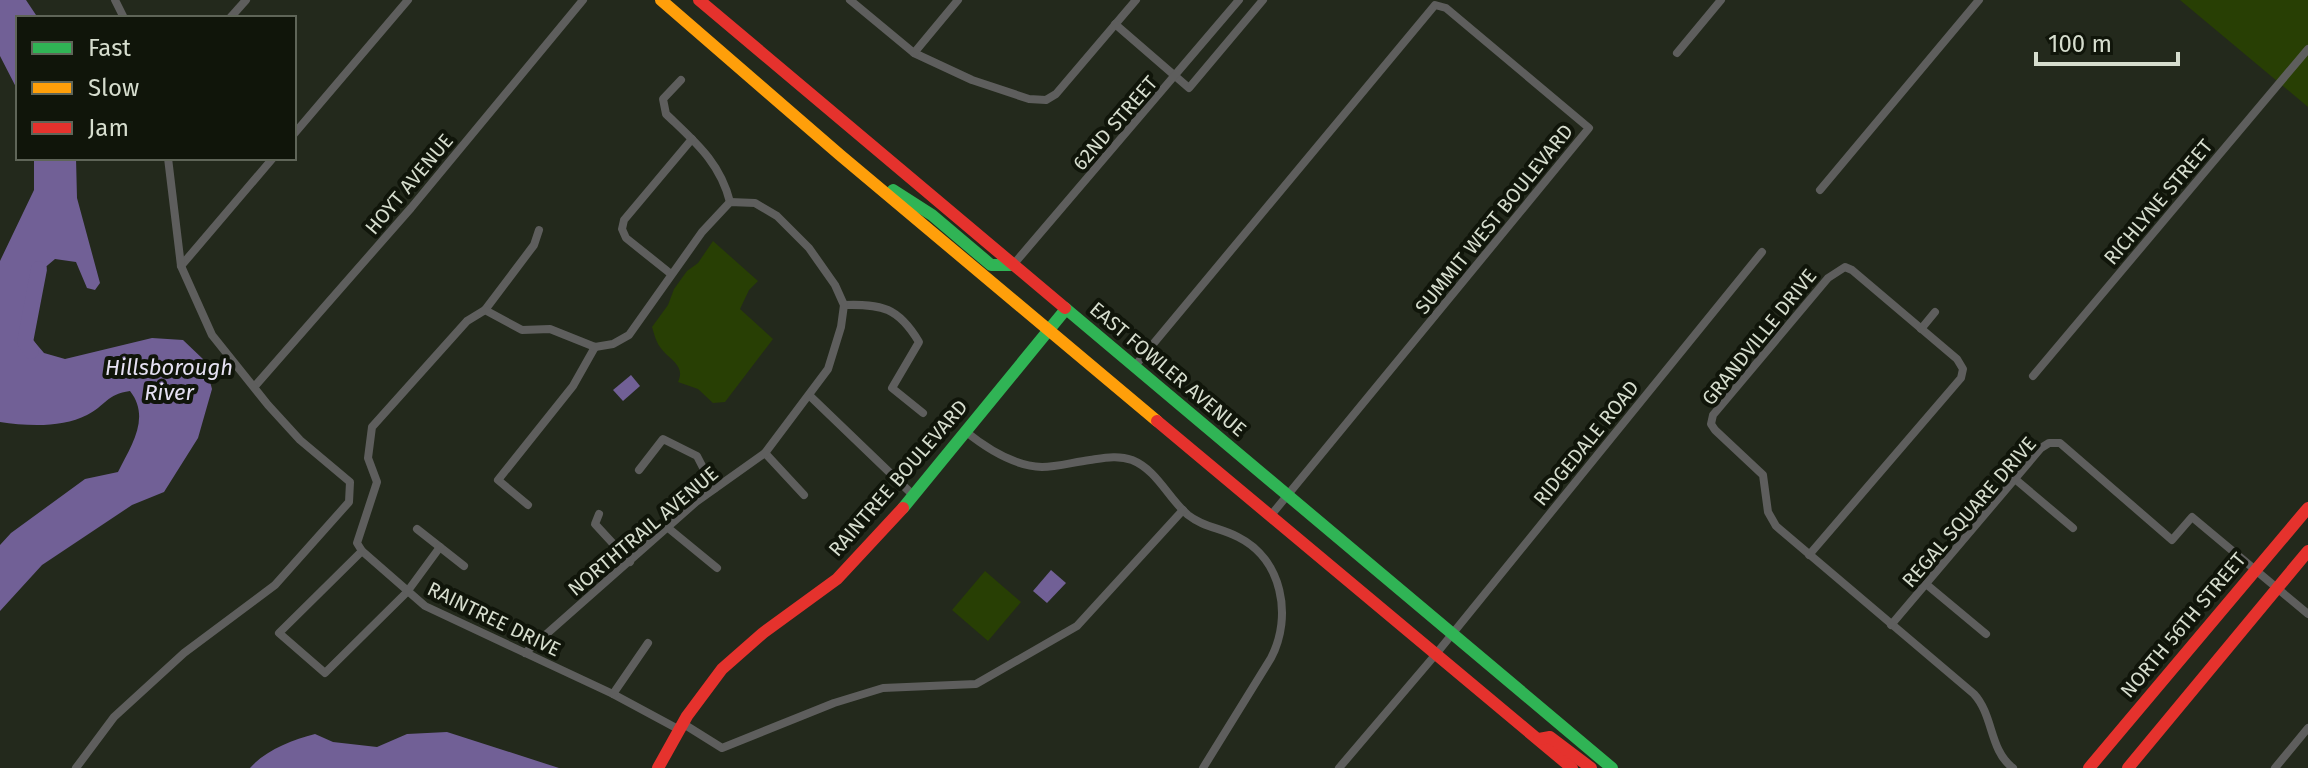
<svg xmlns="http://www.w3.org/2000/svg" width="2308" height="768" font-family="'Fira Sans',sans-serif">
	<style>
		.green { fill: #283f04 }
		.water { fill: #716096 }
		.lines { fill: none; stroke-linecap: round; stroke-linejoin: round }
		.river { stroke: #716096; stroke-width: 16 }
		.street { stroke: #5e5e5d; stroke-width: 8 }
		.fast { stroke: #30b455; stroke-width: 12 }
		.slow { stroke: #ff9f0a; stroke-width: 12 }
		.jam { stroke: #e5322d; stroke-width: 12 }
		.labels { text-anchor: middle; stroke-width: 8; stroke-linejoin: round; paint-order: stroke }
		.street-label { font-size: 20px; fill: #d6ddce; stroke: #10150a }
		.water-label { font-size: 22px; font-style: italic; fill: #e6e1f3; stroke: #10150a }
	</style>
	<rect width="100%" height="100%" fill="#23291c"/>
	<g class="green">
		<polygon points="2180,0 2308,0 2308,107"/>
		<path d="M 713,241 L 758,281 L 749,290 L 740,309 L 773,339 L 725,402 L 713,403 L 698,389 L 678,382 C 686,365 669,360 660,347 C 656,342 654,333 652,327 L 668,305 L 674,289 L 687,271 L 698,263 Z"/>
		<polygon points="985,571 1021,602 988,641 952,610"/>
	</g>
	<g class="water">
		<polygon points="0,0 26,0 38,18 18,18 18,91 0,56"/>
		<path d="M 34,158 L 76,158 L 77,198 L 100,283 L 95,290 L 87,288 L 76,262 L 55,259 L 42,270 L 21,326 L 44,353 L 65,359 L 152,338 L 183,340 L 204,360 L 212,389 L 198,438 L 164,492 L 132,505 L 42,565 L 0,611 L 0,545 L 11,533 L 85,479 L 118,472 C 131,446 151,418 130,391 C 107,394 105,406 87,415 C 62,428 27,426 0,422 L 0,261 L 34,190 Z"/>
		<polygon points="631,375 640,386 623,401 613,390"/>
		<polygon points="1051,570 1066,583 1047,603 1033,591"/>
		<path d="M 447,732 L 559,768 L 250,768 C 266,750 292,740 315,734 L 333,742 L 377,747 L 407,734 Z"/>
	</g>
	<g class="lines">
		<polyline class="river" points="31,351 25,342 39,269"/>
		<g class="street">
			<polyline points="115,0 124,18"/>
			<polyline points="850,0 914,53 972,80 1029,99 1046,100 1056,94 1136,0"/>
			<polyline points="230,18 246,0"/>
			<polyline points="1115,24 1189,88 1263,0"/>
			<polyline points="914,53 958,0"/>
			<polyline points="1677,53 1721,0"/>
			<path d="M 681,80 L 663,99 L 666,114 C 695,142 720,162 730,202"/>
			<polyline points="294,134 408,0"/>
			<polyline points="1820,190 1979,0"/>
			<polyline points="1013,265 1239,0"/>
			<polyline points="181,266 273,158"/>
			<polyline points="671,274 626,238 622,229 624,220 692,139"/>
			<path d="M 844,305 C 882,304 898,307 919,342 L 892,388 L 923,413"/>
			<polyline points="485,310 534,245 539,230"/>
			<polyline points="1921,329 1935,312"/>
			<polyline points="1134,367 1435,5 1446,8 1589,128 1272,514"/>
			<polyline points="2033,376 2308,49"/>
			<polyline points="255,386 411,208 583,0"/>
			<polyline points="810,396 913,495"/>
			<path d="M 965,431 C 986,448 1014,466 1042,467 C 1057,467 1074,462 1090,460 C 1104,458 1118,455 1132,460 C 1157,470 1168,498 1188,515 C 1203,527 1221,528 1238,537 C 1282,559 1293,616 1271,658 L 1203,768"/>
			<polyline points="765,453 804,495"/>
			<polyline points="639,470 663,439 697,456 714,489"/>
			<polyline points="2015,479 2073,528"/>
			<polyline points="528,505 498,480 573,386 595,347"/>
			<polyline points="599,514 595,524 630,562"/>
			<polyline points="667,527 717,568"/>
			<polyline points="417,529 464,566"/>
			<polyline points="362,551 279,633 325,673 407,592 440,547"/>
			<path d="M 1809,555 L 1961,378 L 1963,369 L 1957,359 L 1852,270 L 1845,267 L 1828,278 L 1713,415 L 1711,424 L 1715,430 L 1763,475 L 1768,512 L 1776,526 L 1974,694 C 1994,716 1989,750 2013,768"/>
			<polyline points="1926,584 1986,634"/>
			<polyline points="1891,625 2041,448 2049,443 2060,443 2172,540 2192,517 2308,614"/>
			<polyline points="525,653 696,502 765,453 828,369 841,327 844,305 835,285 809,248 777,216 755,203 730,202 702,232 629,335 613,344 595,347 550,329 522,330 485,310 467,321 372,427 368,458 377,482 357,543 362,551 425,606 613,694 678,729"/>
			<polyline points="613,694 648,643"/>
			<polyline points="682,723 722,748 834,703 883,688 976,684 1077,626 1183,510"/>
			<polyline points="76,768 114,717 184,653 275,585 349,502 350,482 300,440 268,405 212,335 181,266 168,158"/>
			<polyline points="1339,768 1436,654 1762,252"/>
			<polyline points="2275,768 2308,728"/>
		</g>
		<g class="fast">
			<polyline points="893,190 932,215 991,265 1013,265"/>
			<polyline points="1065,308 1612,768"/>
			<polyline points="903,508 1066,309"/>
		</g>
		<polyline class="slow" points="661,0 840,155 1157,421"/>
		<g class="jam">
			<polyline points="699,0 1065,308"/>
			<polyline points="1157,421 1572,768"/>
			<polyline points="1539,739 1550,737 1591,768"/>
			<polyline points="658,768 687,716 722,669 763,633 837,579 903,508"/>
			<polyline points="2089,768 2308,508"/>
			<polyline points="2128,768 2308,551"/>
		</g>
	</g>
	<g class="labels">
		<g class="street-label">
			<text transform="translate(1115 123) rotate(-49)" y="7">62ND STREET</text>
			<text transform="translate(409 184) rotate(-50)" y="7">HOYT AVENUE</text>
			<text transform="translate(2158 202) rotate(-50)" y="7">RICHLYNE STREET</text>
			<text transform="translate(1494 219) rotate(-51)" y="7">SUMMIT WEST BOULEVARD</text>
			<text transform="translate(1759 337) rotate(-51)" y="7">GRANDVILLE DRIVE</text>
			<text transform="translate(1168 369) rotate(40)" y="7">EAST FOWLER AVENUE</text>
			<text transform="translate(1586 443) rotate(-51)" y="7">RIDGEDALE ROAD</text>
			<text transform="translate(898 478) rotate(-49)" y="7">RAINTREE BOULEVARD</text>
			<text transform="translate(1969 512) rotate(-49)" y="7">REGAL SQUARE DRIVE</text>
			<text transform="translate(643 531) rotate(-40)" y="7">NORTHTRAIL AVENUE</text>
			<text transform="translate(494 619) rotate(26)" y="7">RAINTREE DRIVE</text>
			<text transform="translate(2183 625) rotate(-50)" y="7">NORTH 56TH STREET</text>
		</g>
		<g class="water-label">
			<text x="169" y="375">Hillsborough<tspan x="169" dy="25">River</tspan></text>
		</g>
	</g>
	<rect x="16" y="16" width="280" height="144" fill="#10150a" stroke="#5f6558" stroke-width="2"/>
	<rect x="32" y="42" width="40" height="12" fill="#30b455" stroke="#5f6558" stroke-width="2"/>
	<text x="88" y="56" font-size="24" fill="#d6ddce">Fast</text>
	<rect x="32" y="82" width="40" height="12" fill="#ff9f0a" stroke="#5f6558" stroke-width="2"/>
	<text x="88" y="96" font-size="24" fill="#d6ddce">Slow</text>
	<rect x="32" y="122" width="40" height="12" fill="#e5322d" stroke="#5f6558" stroke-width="2"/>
	<text x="88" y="136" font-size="24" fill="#d6ddce">Jam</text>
	<path d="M2036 52v12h142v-12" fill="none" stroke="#d6ddce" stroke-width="4"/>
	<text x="2048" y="52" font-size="24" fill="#d6ddce" stroke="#10150a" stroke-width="6" paint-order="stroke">100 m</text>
</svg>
